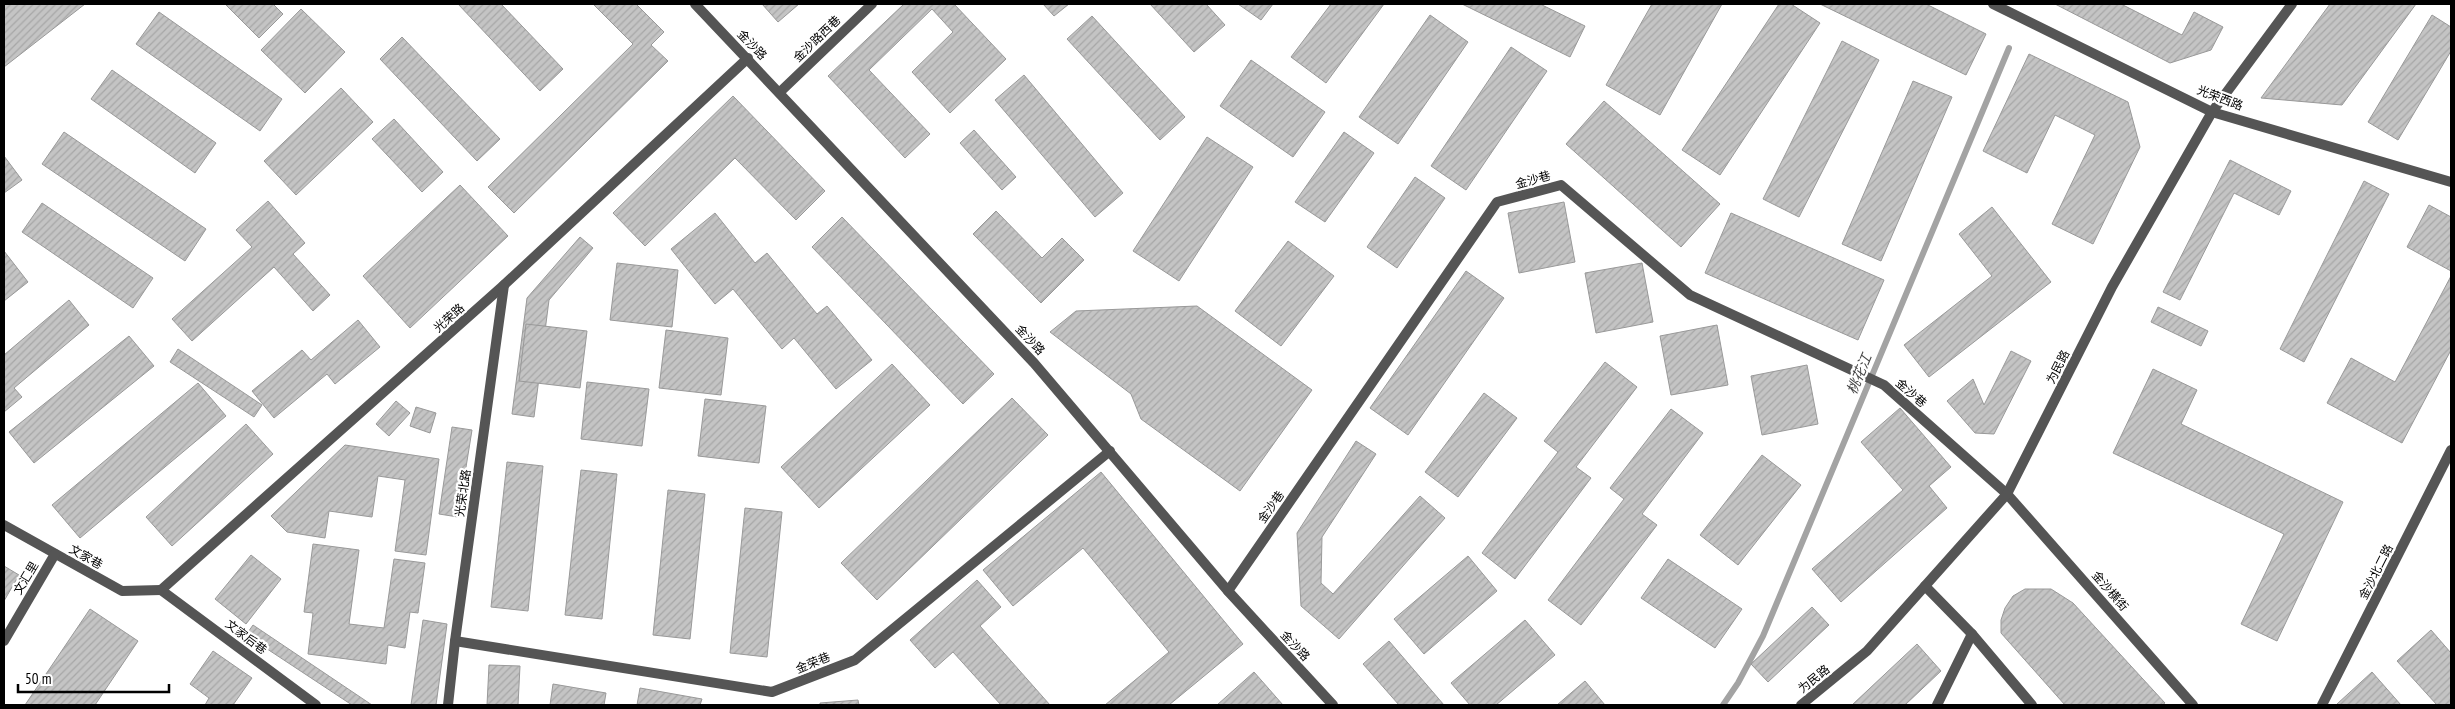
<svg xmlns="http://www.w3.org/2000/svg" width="2455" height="709" font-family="'PT Sans Narrow','Noto Sans SC',sans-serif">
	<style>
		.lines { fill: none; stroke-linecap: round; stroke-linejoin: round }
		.stream { stroke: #a3a3a3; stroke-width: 6 }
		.building { fill: url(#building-hatch); stroke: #999 }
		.pedestrian { stroke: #555; stroke-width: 10 }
		.minor { stroke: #555; stroke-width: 10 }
		.tertiary { stroke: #555; stroke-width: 10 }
		.labels { text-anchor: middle; stroke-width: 4.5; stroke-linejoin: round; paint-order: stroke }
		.street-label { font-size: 12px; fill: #000; stroke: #fff }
		.water-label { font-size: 14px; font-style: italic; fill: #444; stroke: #fff }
	</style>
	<defs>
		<pattern id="building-hatch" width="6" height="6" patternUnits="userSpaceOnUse" patternTransform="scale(1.25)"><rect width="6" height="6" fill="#c4c4c4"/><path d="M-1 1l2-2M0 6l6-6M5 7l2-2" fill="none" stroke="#a7a7a7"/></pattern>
	</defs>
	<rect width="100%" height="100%" fill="#fff"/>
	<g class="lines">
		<polyline class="stream" points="1723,705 1738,683 1763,636 2009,48"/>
	</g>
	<g class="building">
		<polygon points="4,4 85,4 4,67"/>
		<polygon points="225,4 273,4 283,14 259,38"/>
		<polygon points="458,4 501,4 563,69 540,91"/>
		<polygon points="593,4 636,4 664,32 651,45 668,61 514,213 488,187 633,44"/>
		<polygon points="762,4 799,4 778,22"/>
		<polygon points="904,4 954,4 1006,59 950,113 912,72 953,32 932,9 869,70 930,134 905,158 828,76"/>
		<polygon points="1043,4 1069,4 1054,16"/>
		<polygon points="1150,4 1206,4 1225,25 1194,52"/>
		<polygon points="1238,4 1273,4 1261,20"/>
		<polygon points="1331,4 1384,4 1326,83 1291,57"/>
		<polygon points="1462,4 1540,4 1585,26 1570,57"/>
		<polygon points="1652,4 1722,4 1660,115 1606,85"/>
		<polygon points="1779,4 1791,4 1820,23 1720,175 1682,150"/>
		<polygon points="1820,4 1926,4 1986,34 1966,75"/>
		<polygon points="2055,4 2121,4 2182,35 2194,12 2223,27 2211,50 2170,63"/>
		<polygon points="2330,4 2416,4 2342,105 2261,98"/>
		<polygon points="301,9 345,52 305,93 261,50"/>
		<polygon points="159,12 282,99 260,131 136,44"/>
		<polygon points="1430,15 1468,42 1398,144 1359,117"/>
		<polygon points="2432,15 2451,27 2451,51 2398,140 2368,122"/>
		<polygon points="1092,16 1185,117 1160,140 1067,39"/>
		<polygon points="402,37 500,139 477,161 380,59"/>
		<polygon points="1842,41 1879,60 1799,217 1763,199"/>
		<polygon points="1511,47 1547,71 1466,190 1431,166"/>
		<polygon points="2029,54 2128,102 2140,147 2093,244 2052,224 2095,135 2055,115 2027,173 1983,151"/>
		<polygon points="1251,60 1325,112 1293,157 1220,106"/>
		<polygon points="112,70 216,143 195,173 91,99"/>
		<polygon points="1024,75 1123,193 1095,217 995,100"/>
		<polygon points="1913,81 1952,97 1881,261 1842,244"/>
		<polygon points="341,88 373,122 296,195 264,161"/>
		<polygon points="733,96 825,191 796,220 735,158 645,246 613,213"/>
		<polygon points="1604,101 1720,204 1681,247 1566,144"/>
		<polygon points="394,119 443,172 422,192 372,139"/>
		<polygon points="974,130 1016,177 1002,190 960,143"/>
		<polygon points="64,132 206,229 185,261 42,164"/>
		<polygon points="1344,132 1374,153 1325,222 1295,202"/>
		<polygon points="1207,137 1253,167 1179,281 1133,251"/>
		<polygon points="4,156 22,180 4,193"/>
		<polygon points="2230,160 2291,191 2279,215 2234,193 2180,300 2163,292"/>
		<polygon points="1415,177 1445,198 1397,268 1367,247"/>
		<polygon points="2364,181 2389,194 2304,362 2280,349"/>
		<polygon points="460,185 508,236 410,328 363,276"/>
		<polygon points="268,201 305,243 293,254 330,295 313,311 274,267 192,341 172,319 252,247 236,230"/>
		<polygon points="1564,202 1575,262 1519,273 1508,213"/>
		<polygon points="42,203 153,278 133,308 22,232"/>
		<polygon points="2429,205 2451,217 2451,271 2407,247"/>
		<polygon points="1992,207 2051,282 1929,377 1904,345 1992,276 1959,234"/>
		<polygon points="996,211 1042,258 1062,238 1084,260 1041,303 973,234"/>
		<polygon points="715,213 755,263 767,253 817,314 827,306 872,360 836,389 794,338 782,349 733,289 715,304 671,249"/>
		<polygon points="1731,213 1884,280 1858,340 1705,273"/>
		<polygon points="842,217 994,374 963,404 812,247"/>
		<polygon points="580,237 593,248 549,300 534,417 512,414 527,298"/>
		<polygon points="1288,241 1334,276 1281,346 1235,311"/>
		<polygon points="4,251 28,282 4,301"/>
		<polygon points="617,263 678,270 672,327 610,320"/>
		<polygon points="1642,263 1653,322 1596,333 1585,273"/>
		<polygon points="1466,271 1504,298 1408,435 1370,408"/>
		<polygon points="2451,276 2451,350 2402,443 2327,403 2351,358 2395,382"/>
		<polygon points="69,300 89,325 14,388 22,397 4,412 4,355"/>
		<polygon points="1197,306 1312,390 1240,491 1141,419 1131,394 1050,332 1076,311"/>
		<polygon points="2158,307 2208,331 2201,346 2151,322"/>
		<polygon points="358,320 380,347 335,384 327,374 274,418 252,391 302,350 311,360"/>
		<polygon points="526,324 587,331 580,388 519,381"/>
		<polygon points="1717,325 1728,385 1671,395 1660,336"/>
		<polygon points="666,330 728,338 721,395 659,388"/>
		<polygon points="129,336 154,366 34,463 9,432"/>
		<polygon points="178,349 262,405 254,417 170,362"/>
		<polygon points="2011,351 2031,361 1994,434 1975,433 1947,401 1973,379 1984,405"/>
		<polygon points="1605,362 1637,387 1576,467 1591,478 1515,579 1482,553 1558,452 1544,441"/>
		<polygon points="892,364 930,405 819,508 781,467"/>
		<polygon points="1807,365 1818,424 1762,435 1751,376"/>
		<polygon points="2153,369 2197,390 2181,424 2343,502 2277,641 2241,624 2284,534 2113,453"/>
		<polygon points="587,382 649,389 642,446 581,439"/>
		<polygon points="198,383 226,416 80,538 52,505"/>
		<polygon points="1484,393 1517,418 1458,497 1425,472"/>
		<polygon points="1012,398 1048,435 877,600 841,563"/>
		<polygon points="705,399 766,406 759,463 698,456"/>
		<polygon points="396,401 410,413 389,436 376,424"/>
		<polygon points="416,407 436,413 430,433 410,426"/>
		<polygon points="1900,408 1951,467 1929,486 1947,508 1841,602 1812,569 1903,490 1861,442"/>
		<polygon points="1671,409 1703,433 1642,514 1657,525 1581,625 1548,600 1624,499 1610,488"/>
		<polygon points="246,424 273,454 172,546 146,517"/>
		<polygon points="452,427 472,430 458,517 439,514"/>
		<polygon points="1356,441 1376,454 1322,537 1321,583 1333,594 1420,496 1445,518 1339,639 1301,606 1297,533"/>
		<polygon points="345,445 439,459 426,555 395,551 405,480 378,476 372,517 329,511 325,538 287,532 271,516"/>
		<polygon points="1762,455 1801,485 1738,565 1700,535"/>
		<polygon points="507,462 543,466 528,611 491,607"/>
		<polygon points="581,470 617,474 602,619 565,615"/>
		<polygon points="1101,472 1243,644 1169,705 1105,705 1169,652 1083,548 1013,606 983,570"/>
		<polygon points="668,490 705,494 690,639 653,635"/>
		<polygon points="745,508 782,512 767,657 730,653"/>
		<polygon points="313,544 359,550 349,624 384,628 394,559 425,563 418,613 410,612 405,648 388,645 386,664 308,654 313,613 304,612"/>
		<polygon points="251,555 281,579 246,624 215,599"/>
		<polygon points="1468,556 1497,591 1424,654 1394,619"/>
		<polygon points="1668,559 1742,609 1715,648 1641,598"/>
		<polygon points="4,566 19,575 4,601"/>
		<polygon points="977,580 1001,607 980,626 1050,705 1001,705 953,652 935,668 910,640"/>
		<polygon points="2025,589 2051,589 2073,603 2165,703 2162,705 2065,705 2001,633 2001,620 2005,608 2013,596"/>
		<polygon points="1812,607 1829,625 1768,682 1751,664"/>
		<polygon points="90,609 138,641 95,705 25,705"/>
		<polygon points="423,620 447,624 436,705 411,705"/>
		<polygon points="1525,620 1555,655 1496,705 1470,705 1451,683"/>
		<polygon points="253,625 372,705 352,705 246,635"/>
		<polygon points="2431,630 2451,653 2451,705 2437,705 2397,661"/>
		<polygon points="1389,641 1444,705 1399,705 1363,664"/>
		<polygon points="1917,644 1941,671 1905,705 1852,705"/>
		<polygon points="213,651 252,678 233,705 205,705 209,698 190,684"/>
		<polygon points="489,665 520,666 518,705 487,705"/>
		<polygon points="1254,672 1283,705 1217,705"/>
		<polygon points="2372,672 2401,705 2339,705 2337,704"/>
		<polygon points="1585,681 1605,705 1557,705"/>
		<polygon points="553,684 606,693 604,705 550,705"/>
		<polygon points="640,688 702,699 700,705 637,705"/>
		<polygon points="858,700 859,705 820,705 820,703"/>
	</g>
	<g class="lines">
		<polyline class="pedestrian" points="1972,634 2032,705"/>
		<g class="minor">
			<polyline points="1993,4 2212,112 2451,182"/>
			<polyline points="780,92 872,4"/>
			<polyline points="4,525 122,591 161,590"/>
			<polyline points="1925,586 1972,634 1937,705"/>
			<polyline points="161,590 504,285 748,58"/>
			<polyline points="161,590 316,705"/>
			<polyline points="1228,591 1497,202 1561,185 1690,295 1884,385 2007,494 2193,705"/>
			<polyline points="4,641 55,554"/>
			<polyline points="455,641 772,692 855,660 1110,451"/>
			<polyline points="448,705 455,641 504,285"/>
			<polyline points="2322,705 2451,450"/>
		</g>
		<g class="tertiary">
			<polyline points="695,4 1034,363 1228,591 1333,705"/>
			<polyline points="1801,705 1867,651 2007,494 2112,287 2212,112 2292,4"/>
		</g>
	</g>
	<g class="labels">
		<g class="street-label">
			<text transform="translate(817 39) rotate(-44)" y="4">金沙路西巷</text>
			<text transform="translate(752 45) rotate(46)" y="4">金沙路</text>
			<text transform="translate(2220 98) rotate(21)" y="4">光荣西路</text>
			<text transform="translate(1533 180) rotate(-15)" y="4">金沙巷</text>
			<text transform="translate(449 318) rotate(-42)" y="4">光荣路</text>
			<text transform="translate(1030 340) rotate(47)" y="4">金沙路</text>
			<text transform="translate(2058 367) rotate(-63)" y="4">为民路</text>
			<text transform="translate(1911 393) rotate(41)" y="4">金沙巷</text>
			<text transform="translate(463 493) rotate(-82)" y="4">光荣北路</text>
			<text transform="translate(1271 507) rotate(-55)" y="4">金沙巷</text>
			<text transform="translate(86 557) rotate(29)" y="4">文家巷</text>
			<text transform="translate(2376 572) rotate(-63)" y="4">金沙北二路</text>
			<text transform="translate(26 578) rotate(-59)" y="4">文汇里</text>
			<text transform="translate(2110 591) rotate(49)" y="4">金沙横街</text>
			<text transform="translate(246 637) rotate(37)" y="4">文家后巷</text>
			<text transform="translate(1295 646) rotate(47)" y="4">金沙路</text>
			<text transform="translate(813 663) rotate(-22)" y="4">金荣巷</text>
			<text transform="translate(1814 679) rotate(-39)" y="4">为民路</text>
		</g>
		<g class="water-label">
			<text transform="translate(1859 374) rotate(-67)" y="5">桃花江</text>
		</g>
	</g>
	<rect width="2455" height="709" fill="none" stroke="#000000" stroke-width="10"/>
	<path d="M18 684v8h151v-8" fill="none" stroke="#000000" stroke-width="2.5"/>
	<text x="25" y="684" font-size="15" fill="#000000" stroke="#ffffff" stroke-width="4" paint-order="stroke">50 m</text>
</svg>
